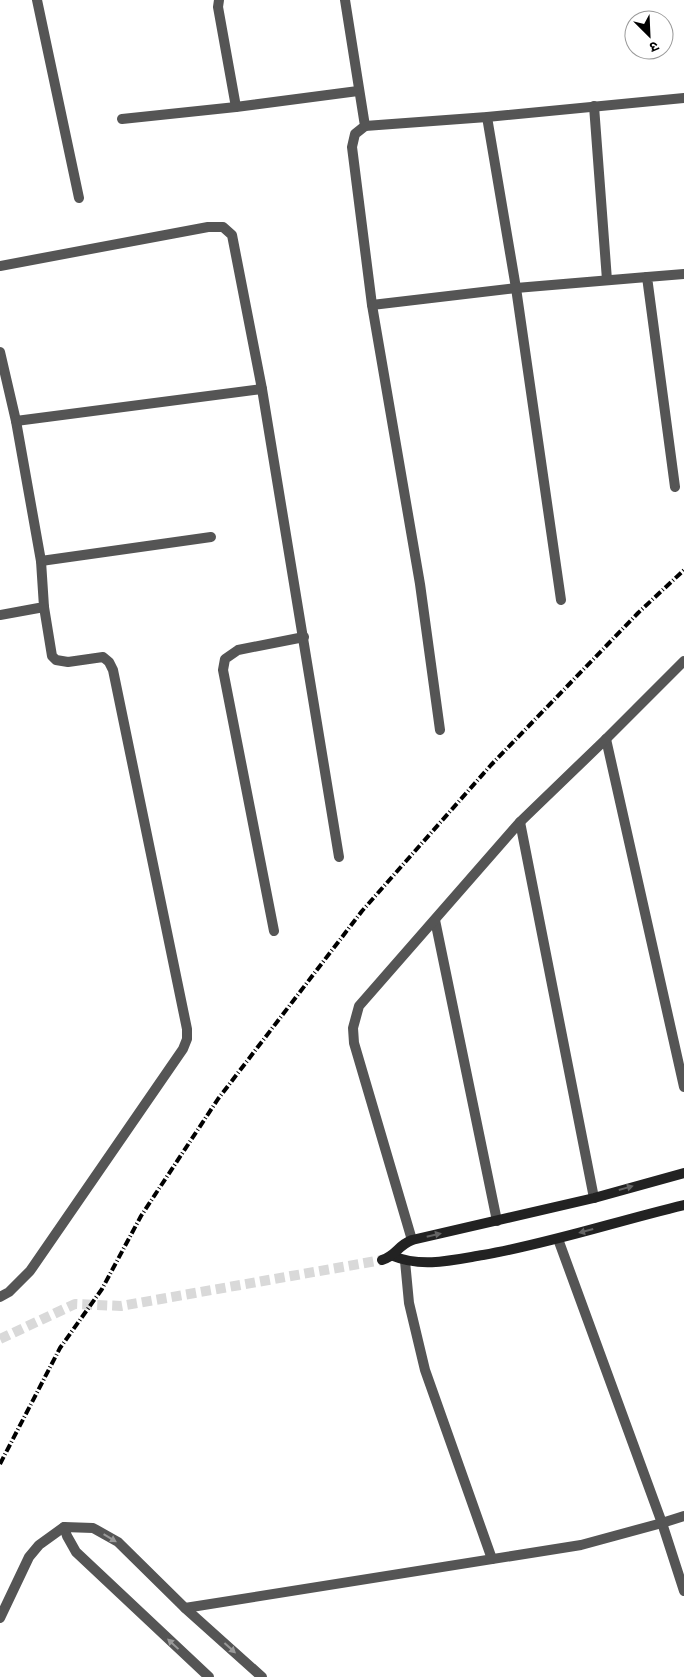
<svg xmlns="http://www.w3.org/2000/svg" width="684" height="1677" font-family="Arial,'Noto Sans Devanagari',sans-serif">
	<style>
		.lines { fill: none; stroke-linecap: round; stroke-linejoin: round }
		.secondary-tunnel { stroke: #d9d9d9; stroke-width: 10; stroke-dasharray: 10 5; stroke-linecap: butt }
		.street { stroke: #555; stroke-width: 10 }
		.secondary { stroke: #222; stroke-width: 10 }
		.rail { stroke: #000; stroke-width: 4; stroke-dasharray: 8 2.5 1 2.5; stroke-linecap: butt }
		.oneway { fill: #646464 }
		.oneway2 { fill: #999 }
	</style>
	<rect width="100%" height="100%" fill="#fff"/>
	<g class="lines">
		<polyline class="secondary-tunnel" points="0,1339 75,1304 121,1306 382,1260"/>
		<g class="street">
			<polyline points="37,0 79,198"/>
			<polyline points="219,0 218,7 236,107"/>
			<polyline points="345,0 365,126 355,134 352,147 372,305 420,584 440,730"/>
			<polyline points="594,106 607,280"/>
			<polyline points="487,117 516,288 561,600"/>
			<polyline points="122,119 236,107 358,91"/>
			<polyline points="365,126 487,117 684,98"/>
			<polyline points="0,266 208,227 223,227 232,235 262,389 339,857"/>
			<polyline points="372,305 516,288 647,277"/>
			<polyline points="0,352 16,421 41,561 44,607 0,615"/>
			<polyline points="16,421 262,389"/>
			<polyline points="675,487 647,277 684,274"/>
			<polyline points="41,561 211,537"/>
			<polyline points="606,739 684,1087"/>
			<polyline points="520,822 594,1198"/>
			<polyline points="435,920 497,1221"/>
			<polyline points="274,931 223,670 225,659 238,650 304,637"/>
			<polyline points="558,1239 662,1523 684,1591"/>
			<polyline points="412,1240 354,1043 353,1028 359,1006 520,822 606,739 684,661"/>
			<polyline points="405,1261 409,1303 425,1370 492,1559"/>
			<polyline points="0,1297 9,1292 30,1271 183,1049 187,1039 187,1029 113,670 109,662 103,657 68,662 56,660 52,656 44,607"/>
			<polyline points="64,1527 67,1536 76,1552 209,1677"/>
			<polyline points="185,1608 581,1545 662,1523 684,1516"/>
			<polyline points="0,1618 29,1557 39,1545 64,1527 93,1528 118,1542 185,1608 262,1677"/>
		</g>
		<g class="secondary">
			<path d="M 393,1256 C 422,1268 453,1260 483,1255 C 551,1243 617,1221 684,1205"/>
			<path d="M 382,1260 C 397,1255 397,1246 412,1240 L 594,1198 L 684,1173"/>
		</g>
		<polyline class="rail" points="0,1464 60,1348 102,1289 141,1216 218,1099 362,911 491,765 638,613 684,570"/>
	</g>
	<defs><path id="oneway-solid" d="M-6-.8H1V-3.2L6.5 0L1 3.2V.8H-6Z" transform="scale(1.25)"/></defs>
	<g class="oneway">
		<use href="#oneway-solid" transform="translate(626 1188) rotate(-16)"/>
		<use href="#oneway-solid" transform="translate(586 1231) rotate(165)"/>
		<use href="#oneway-solid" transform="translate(434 1235) rotate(-13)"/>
	</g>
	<g class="oneway2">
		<use href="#oneway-solid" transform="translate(110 1538) rotate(31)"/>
		<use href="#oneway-solid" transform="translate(173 1644) rotate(-137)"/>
		<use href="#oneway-solid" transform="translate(230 1648) rotate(42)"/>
	</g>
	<g transform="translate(649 35) rotate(156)"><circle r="24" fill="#ffffff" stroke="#999999"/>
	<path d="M0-4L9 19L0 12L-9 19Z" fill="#000000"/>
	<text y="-8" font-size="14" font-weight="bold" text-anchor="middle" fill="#000000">उ</text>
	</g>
</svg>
